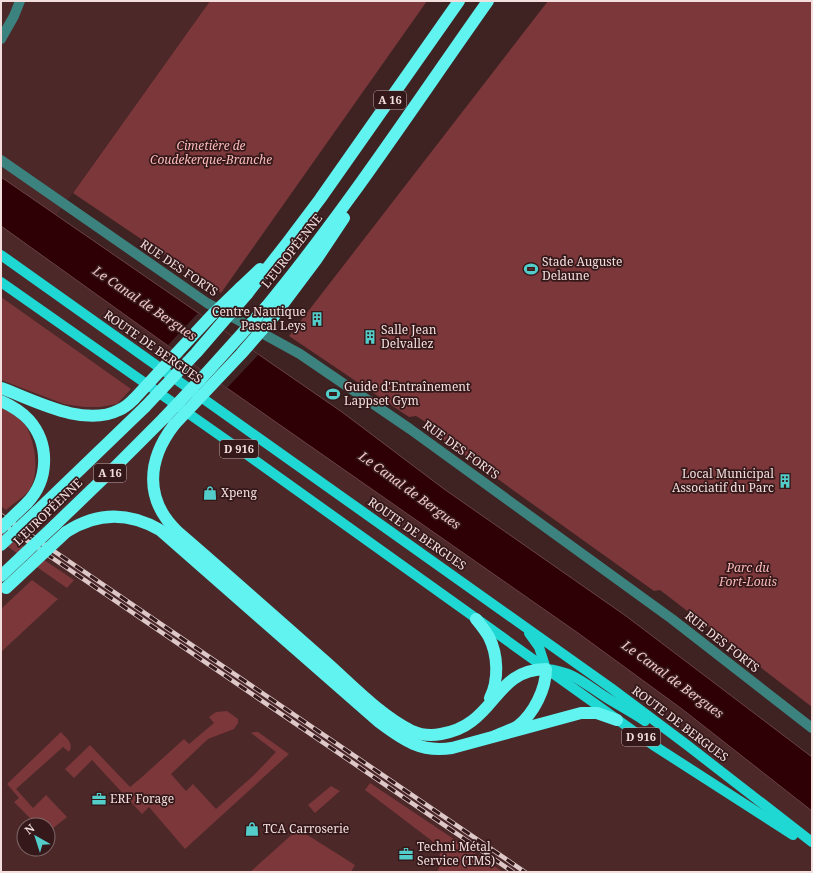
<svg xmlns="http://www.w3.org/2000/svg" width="813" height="873" font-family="'Noto Serif',serif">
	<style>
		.built { fill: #4c2829; fill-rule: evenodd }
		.green { fill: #7b373a }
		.water { fill: #2e0005; stroke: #694346 }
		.pier { fill: #3f2323 }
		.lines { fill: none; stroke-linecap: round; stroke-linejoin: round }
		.minor { stroke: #3c827f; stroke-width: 10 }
		.major { stroke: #1fd7d3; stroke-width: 10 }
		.highway { stroke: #60f3ef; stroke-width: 12 }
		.rail-casing { stroke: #ddc7c7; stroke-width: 4.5 }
		.rail { stroke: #35191a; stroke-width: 3; stroke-dasharray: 9; stroke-linecap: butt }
		.highway-bridge { stroke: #60f3ef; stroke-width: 12 }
		.labels { text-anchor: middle; stroke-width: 3.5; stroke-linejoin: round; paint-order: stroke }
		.shield { fill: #35191a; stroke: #bba4a4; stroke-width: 1 }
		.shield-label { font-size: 11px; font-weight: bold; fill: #f4dfdf }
		.park-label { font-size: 12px; font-style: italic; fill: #fbbaba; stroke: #35191a }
		.street-label { font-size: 12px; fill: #f4dfdf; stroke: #35191a }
		.poi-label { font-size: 12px; fill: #f4dfdf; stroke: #35191a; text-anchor: start }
		.water-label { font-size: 13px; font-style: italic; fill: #f3c6c6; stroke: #35191a }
	</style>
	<rect width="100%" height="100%" fill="#3f2323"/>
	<path class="built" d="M 1,1 L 210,1 L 33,248 L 227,388 L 578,633 L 682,709 L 812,811 L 812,872 L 1,872 ZM 24,825 L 48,825 L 48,849 L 24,849 Z"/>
	<g class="green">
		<polygon points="210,1 427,1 221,293 73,193"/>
		<polygon points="548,1 812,1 812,707 660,590 654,591 432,432 432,426 416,416 409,417 289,336"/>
		<polygon points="1,297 131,389 117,404 100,407 84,407 64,404 1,380"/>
		<path d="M 1,408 C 9,411 21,418 26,426 C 35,442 40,473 30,489 C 26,496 12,504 6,510 L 1,506 Z"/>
		<polygon points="1,531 74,580 67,588 1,542"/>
		<polygon points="32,580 58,599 1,652 1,609"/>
		<polygon points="227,711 238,719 238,723 234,729 208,739 171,774 186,791 193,784 216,809 254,775 276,752 251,733 254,732 258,732 289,754 185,849 149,807 142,814 92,760 74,778 65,769 90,745 130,787 142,777 184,739 189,744 214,723 209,717 216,712"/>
		<path d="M 61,732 C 67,739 74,743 69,752 L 63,747 L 16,789 L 33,808 L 46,795 L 67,817 L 52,829 L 48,831 L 48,825 L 37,825 L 14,802 L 19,798 L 7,784 Z"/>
		<polygon points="370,783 503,872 437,872 439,868 440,847 365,790"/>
		<polygon points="331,786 340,791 315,813 308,805"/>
		<polygon points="298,829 355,865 351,872 250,872"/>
	</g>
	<polygon class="water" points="1,177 342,412 444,489 626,616 812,757 812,811 682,709 578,633 227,388 1,226"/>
	<polygon class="pier" points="198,313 258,355 227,388 168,345"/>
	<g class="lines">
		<g class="minor">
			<polyline points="1,39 14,16 20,1"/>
			<polyline points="1,160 207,303 300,354 410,429 672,619 812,728"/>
		</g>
		<g class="major">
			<polyline points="1,255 611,688 687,745 812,842"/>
			<polyline points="1,282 242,451 653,745 793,835"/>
			<path d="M 529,633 L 539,647 L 546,669 C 573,671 586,685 607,698 C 620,706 633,713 645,721"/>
		</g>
		<g class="highway">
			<polyline points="240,288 260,269"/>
			<polyline points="247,294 287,243 320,199 459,1"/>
			<path d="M 266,307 C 346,210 415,104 488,1"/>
			<polyline points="274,316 316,260 344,218"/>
			<path d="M 1,388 C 34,400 84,428 119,410 C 125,408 130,403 134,399"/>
			<path d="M 1,401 C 12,406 21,411 29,420 C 50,444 49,480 27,503"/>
			<path d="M 174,425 C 147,460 144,500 178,532 C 228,575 277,619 326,662 C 352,685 380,715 412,731 C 421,735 431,736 441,734 C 452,732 463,728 472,721 C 499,701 504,670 546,669 C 546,689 534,713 518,726 C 511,730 503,733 495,736"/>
			<polyline points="36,512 145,407"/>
			<polyline points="55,525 109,473 164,418"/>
			<path d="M 66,532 C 97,512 129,512 160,530 L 379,722 C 403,740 421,753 452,748 L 581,713 L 597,713 L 617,720"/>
			<path d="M 476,619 C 480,624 485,630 489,637 C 498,655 499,680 490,698"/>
		</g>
		<defs>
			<g id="rail">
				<polyline points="1,515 525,872"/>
				<polyline points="1,523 513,872"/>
			</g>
		</defs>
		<use href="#rail" class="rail-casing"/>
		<use href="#rail" class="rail"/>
		<g class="highway-bridge">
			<polyline points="134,399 211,316 240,288"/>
			<polyline points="145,407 196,353 247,294"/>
			<polyline points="164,418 201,379 266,307"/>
			<polyline points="174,425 241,354 274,316"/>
			<polyline points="1,528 27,503"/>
			<polyline points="1,545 36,512"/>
			<polyline points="1,576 55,525"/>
			<polyline points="6,588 66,532"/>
		</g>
	</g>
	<defs>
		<symbol id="stadium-bare" viewBox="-9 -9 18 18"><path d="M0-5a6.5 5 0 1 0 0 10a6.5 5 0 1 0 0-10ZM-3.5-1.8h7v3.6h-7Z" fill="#53cdca" stroke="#35191a" stroke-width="2.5" paint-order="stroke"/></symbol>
		<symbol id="building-bare" viewBox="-9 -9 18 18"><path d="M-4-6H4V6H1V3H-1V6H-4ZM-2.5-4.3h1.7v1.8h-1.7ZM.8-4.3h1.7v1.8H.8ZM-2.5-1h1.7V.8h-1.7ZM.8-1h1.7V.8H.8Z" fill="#53cdca" stroke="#35191a" stroke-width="2.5" paint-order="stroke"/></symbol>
		<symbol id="shop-bare" viewBox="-9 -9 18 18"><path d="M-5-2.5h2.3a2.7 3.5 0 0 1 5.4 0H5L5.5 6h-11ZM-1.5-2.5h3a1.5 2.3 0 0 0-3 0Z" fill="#53cdca" stroke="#35191a" stroke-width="2.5" paint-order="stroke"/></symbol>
		<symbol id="office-bare" viewBox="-9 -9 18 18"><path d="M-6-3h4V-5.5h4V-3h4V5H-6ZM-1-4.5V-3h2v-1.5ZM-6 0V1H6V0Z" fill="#53cdca" stroke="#35191a" stroke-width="2.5" paint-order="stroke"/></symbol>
	</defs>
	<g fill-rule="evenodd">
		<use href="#stadium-bare" x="521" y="259" width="20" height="20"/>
		<use href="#building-bare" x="307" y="309" width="20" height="20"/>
		<use href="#building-bare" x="360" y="327" width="20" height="20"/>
		<use href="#stadium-bare" x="323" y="384" width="20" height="20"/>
		<use href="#building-bare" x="775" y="471" width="20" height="20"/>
		<use href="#shop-bare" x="200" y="483" width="20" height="20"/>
		<use href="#office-bare" x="89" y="789" width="20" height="20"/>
		<use href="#shop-bare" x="242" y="819" width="20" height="20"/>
		<use href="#office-bare" x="396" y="844" width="20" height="20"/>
	</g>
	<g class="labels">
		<g class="shield">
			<rect x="374" y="91" width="32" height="18" rx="3"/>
			<rect x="220" y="440" width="38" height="18" rx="3"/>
			<rect x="94" y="464" width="32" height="18" rx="3"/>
			<rect x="622" y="728" width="38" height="18" rx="3"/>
		</g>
		<g class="shield-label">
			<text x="390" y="104">A 16</text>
			<text x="239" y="453">D 916</text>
			<text x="110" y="477">A 16</text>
			<text x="641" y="741">D 916</text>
		</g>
		<g class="park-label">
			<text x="211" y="150">Cimetière de<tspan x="211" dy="14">Coudekerque-Branche</tspan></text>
			<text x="748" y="572">Parc du<tspan x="748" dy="14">Fort-Louis</tspan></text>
		</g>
		<g class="street-label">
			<text transform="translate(292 251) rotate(-52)" y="4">L'EUROPÉENNE</text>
			<text transform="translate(179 268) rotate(34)" y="4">RUE DES FORTS</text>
			<text transform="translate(153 347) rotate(35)" y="4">ROUTE DE BERGUES</text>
			<text transform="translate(461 450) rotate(36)" y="4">RUE DES FORTS</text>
			<text transform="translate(48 512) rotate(-44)" y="4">L'EUROPÉENNE</text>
			<text transform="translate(417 534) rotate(35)" y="4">ROUTE DE BERGUES</text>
			<text transform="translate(722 642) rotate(38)" y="4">RUE DES FORTS</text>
			<text transform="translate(680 724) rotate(37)" y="4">ROUTE DE BERGUES</text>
		</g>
		<g class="poi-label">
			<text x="542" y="266">Stade Auguste<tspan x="542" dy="14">Delaune</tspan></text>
			<text x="306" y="316" text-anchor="end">Centre Nautique<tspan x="306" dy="14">Pascal Leys</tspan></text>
			<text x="381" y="334">Salle Jean<tspan x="381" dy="14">Delvallez</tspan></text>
			<text x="344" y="391">Guide d'Entraînement<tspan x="344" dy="14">Lappset Gym</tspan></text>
			<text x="774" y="478" text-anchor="end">Local Municipal<tspan x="774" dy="14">Associatif du Parc</tspan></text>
			<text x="221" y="497">Xpeng</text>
			<text x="110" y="803">ERF Forage</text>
			<text x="263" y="833">TCA Carroserie</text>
			<text x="417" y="851">Techni Métal<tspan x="417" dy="14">Service (TMS)</tspan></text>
		</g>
		<g class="water-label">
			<text transform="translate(145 303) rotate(34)" y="5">Le Canal de Bergues</text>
			<text transform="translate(410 490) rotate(36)" y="5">Le Canal de Bergues</text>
			<text transform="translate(673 679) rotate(36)" y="5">Le Canal de Bergues</text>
		</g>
	</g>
	<rect width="813" height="873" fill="none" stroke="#f4dfdf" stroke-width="4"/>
	<g transform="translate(36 837) rotate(321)"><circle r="19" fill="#35191a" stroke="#816869"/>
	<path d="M0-3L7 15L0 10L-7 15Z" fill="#53cdca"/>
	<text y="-6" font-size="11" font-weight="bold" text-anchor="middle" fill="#f4dfdf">N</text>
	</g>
</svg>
